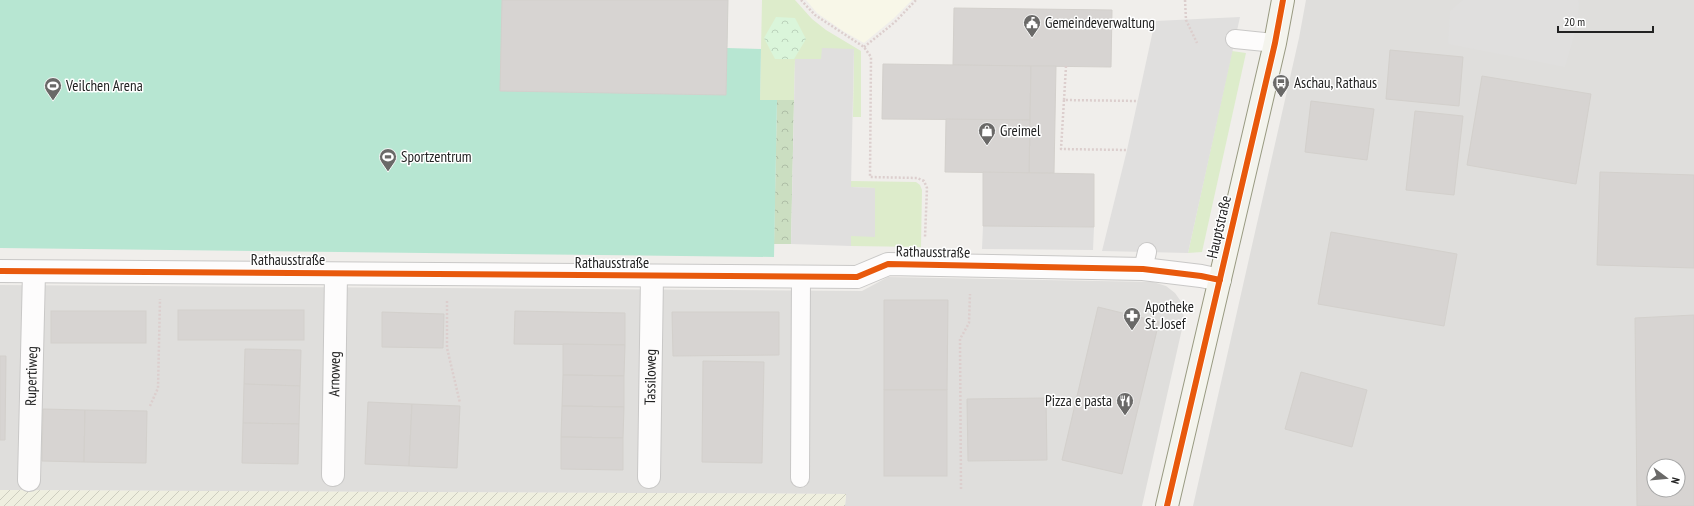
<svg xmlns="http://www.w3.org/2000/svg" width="1694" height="506" font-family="'PT Sans Narrow',sans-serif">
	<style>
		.residential { fill: #dfdedc; fill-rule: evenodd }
		.education { fill: #f8f7e8 }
		.farmland { fill: url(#farmland-furrows) }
		.grass { fill: #ddeccb }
		.forest { fill: url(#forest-crowns) }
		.park { fill: url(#park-crowns) }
		.pitch { fill: #b7e6d2 }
		.parking { fill: #e0dfde }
		.building { fill: #d7d4d2; stroke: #d3d0cc; fill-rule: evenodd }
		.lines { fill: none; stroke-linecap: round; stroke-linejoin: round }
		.lane-casing { stroke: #c9c8c7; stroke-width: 20 }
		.street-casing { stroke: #c9c8c7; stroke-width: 24 }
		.secondary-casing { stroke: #999a82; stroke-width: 24 }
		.path { stroke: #dccecd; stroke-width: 2.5; stroke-dasharray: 2 2; stroke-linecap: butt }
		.lane { stroke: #fdfcfc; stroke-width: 18 }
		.street { stroke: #fdfcfc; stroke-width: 22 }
		.secondary { stroke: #f4f4ed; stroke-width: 22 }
		.cycleway-casing { stroke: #fff; stroke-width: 8 }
		.cycleway { stroke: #e8590c; stroke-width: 6 }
		.labels { text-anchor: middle; stroke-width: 3; stroke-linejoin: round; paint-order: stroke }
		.poi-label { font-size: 15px; fill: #222; stroke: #fff; text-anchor: start }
		.street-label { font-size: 15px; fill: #222; stroke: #fff }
	</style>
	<defs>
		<pattern id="farmland-furrows" width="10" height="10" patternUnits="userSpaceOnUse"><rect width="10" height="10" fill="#efefdf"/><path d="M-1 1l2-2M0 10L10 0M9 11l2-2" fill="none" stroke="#cdcdbf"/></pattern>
		<pattern id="forest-crowns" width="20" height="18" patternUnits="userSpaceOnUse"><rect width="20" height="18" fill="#cbdec1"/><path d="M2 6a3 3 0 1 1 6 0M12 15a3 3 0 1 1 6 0" fill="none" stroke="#aebea6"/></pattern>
		<pattern id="park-crowns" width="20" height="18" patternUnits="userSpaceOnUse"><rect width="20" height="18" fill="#daf5da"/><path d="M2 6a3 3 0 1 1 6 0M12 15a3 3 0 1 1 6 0" fill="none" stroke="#bbd2bb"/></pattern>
	</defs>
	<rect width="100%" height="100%" fill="#f0eeeb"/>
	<g class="residential">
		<path d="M 1306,0 L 1694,0 L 1694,506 L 1193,506 L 1299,38 ZM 1654,466 L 1678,466 L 1678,490 L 1654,490 Z"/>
		<polygon points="888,277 1153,282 1166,286 1175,293 1182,303 1184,320 1142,506 845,506 846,494 0,490 0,285 862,291"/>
	</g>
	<polygon class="education" points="806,0 912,0 893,19 864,43 843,31 817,13"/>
	<polygon class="farmland" points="0,490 846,494 845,506 0,506"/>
	<g class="grass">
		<polygon points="762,0 795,0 812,19 826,30 861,51 861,117 853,117 854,49 822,49 822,59 795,59 794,100 760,100"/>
		<polygon points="1232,51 1246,53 1202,252 1188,253"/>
		<polygon points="851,181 916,182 920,185 922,190 921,247 851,246 851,236 875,188 851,187"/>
	</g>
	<polygon class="forest" points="777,100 794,100 791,244 774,244"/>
	<polygon class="park" points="776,17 795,18 806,39 794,59 775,59 764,38"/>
	<polygon class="pitch" points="0,0 728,0 727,48 761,49 760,100 777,100 774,257 0,248"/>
	<g class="parking">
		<polygon points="1463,0 1579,0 1578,22 1565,67 1448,44 1450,11"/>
		<polygon points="1240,17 1188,253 1102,251 1127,150 1155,21"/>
		<polygon points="822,48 854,49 851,187 875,188 875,237 851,236 851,246 791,244 795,59 821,59"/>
		<polygon points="983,226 1094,227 1093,250 982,249"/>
	</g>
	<g class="building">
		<polygon points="502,0 728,0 726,95 500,91"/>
		<polygon points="954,8 1112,10 1111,67 953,65"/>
		<polygon points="1390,50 1463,57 1459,106 1386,99"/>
		<polygon points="883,64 1031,66 1030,120 882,119"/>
		<polygon points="1031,66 1056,66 1054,173 1029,173"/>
		<polygon points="1482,76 1591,94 1576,184 1467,165"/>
		<polygon points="1311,101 1374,109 1367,160 1305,152"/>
		<polygon points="1415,111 1463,116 1454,195 1406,190"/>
		<polygon points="946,119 1030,120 1029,173 945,172"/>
		<polygon points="983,172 1094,174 1094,227 983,226"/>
		<polygon points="1600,172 1694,175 1694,268 1597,265"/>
		<polygon points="1331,232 1457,254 1444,326 1318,304"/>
		<polygon points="884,300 948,300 947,390 884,390"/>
		<polygon points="1098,307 1159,322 1122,474 1062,460"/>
		<rect x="178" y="310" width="126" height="30"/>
		<rect x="51" y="311" width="95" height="32"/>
		<polygon points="515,311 625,313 625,345 514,344"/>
		<polygon points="382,312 444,314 443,348 382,347"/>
		<polygon points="672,312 779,312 779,355 673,356"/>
		<path d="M 1694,315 L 1694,506 L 1637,506 L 1635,318 ZM 1654,466 L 1678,466 L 1678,490 L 1654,490 Z"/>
		<polygon points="563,344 625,345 624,376 563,375"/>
		<polygon points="245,349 301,350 300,386 244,384"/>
		<polygon points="0,356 6,356 5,440 0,440"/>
		<polygon points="703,361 764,362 762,463 702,462"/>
		<polygon points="1301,372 1367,390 1352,447 1285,429"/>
		<polygon points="563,375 624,376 624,407 562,406"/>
		<polygon points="244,384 300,386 299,424 243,423"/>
		<rect x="884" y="390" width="63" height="86"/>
		<polygon points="1046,398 1047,460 968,461 967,399"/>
		<polygon points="368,402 412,404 409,466 365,464"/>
		<polygon points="412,404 460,406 457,468 409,466"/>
		<polygon points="562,406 624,407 623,438 561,437"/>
		<polygon points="43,409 85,410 84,462 42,461"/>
		<polygon points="85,410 147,411 146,463 84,462"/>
		<polygon points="243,423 299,424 298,464 242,463"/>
		<polygon points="561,437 623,438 623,470 561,469"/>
	</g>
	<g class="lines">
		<defs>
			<g id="lane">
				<polyline points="1235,39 1275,43"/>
				<polyline points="1143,269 1147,252"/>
				<polyline points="800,478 801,277"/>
			</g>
			<g id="street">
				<polyline points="0,271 857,277 888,264 1143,269 1201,276 1220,280"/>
				<path id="s1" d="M 333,475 L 336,274"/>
				<path id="s2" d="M 649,477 L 652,276"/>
				<path id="s3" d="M 29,480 L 34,272"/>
			</g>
			<polyline id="secondary" points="1167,506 1275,43 1283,0"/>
		</defs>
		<use href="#lane" class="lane-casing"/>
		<use href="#street" class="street-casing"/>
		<use href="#secondary" class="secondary-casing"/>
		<g class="path">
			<polyline points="801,0 815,15 864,47 871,57 870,177 917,178 924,181 927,188 925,237"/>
			<polyline points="1185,0 1186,20 1197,43"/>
			<polyline points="864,47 895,22 916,0"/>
			<polyline points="1066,66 1064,100 1138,101"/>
			<polyline points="1064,100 1061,149 1127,150"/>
			<polyline points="447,301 447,348 460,403"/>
			<polyline points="150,406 158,388 160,299"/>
			<polyline points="961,489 960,339 969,323 970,294"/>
		</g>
		<use href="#lane" class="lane"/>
		<use href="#street" class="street"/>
		<use href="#secondary" class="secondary"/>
		<defs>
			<g id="cycleway">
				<polyline points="0,271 857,277 888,264 1143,269 1201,276 1220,280"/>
				<polyline points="1167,506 1275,43 1283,0"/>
			</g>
		</defs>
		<use href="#cycleway" class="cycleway-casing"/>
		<use href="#cycleway" class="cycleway"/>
	</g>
	<defs>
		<symbol id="civic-pin" viewBox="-11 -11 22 30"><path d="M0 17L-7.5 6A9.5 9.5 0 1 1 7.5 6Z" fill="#6a6968" stroke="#fff"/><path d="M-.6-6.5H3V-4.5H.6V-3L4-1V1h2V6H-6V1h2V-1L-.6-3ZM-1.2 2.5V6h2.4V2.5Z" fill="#fff"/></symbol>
		<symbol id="bus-pin" viewBox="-11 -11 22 30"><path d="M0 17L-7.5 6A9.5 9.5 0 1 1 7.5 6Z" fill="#6a6968" stroke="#fff"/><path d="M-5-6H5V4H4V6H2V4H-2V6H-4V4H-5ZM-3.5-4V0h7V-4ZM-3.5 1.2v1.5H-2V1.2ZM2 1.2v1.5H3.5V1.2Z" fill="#fff"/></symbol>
		<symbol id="stadium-pin" viewBox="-11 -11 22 30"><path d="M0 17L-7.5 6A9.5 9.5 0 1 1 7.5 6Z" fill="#6a6968" stroke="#fff"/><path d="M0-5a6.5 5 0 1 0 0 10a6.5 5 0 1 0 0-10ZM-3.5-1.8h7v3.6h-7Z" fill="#fff"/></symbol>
		<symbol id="shop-pin" viewBox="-11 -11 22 30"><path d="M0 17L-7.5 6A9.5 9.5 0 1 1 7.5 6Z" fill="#6a6968" stroke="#fff"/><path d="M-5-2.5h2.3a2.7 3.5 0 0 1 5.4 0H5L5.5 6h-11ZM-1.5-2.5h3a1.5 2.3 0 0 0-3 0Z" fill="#fff"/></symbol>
		<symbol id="pharmacy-pin" viewBox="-11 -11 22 30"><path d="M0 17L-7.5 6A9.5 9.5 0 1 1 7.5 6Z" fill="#6a6968" stroke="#fff"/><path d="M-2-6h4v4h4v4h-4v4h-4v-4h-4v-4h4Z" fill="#fff"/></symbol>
		<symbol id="restaurant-pin" viewBox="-11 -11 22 30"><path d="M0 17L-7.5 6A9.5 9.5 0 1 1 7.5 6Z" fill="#6a6968" stroke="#fff"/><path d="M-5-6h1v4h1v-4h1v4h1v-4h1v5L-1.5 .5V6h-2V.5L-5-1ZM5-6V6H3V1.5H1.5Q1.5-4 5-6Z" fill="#fff"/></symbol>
	</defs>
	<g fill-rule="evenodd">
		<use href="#civic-pin" x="1022" y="13" width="20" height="27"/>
		<use href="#bus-pin" x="1271" y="73" width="20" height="27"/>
		<use href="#stadium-pin" x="43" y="76" width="20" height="27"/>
		<use href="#shop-pin" x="977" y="121" width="20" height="27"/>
		<use href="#stadium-pin" x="378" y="147" width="20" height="27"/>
		<use href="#pharmacy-pin" x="1122" y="306" width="20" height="27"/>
		<use href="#restaurant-pin" x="1115" y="391" width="20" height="27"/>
	</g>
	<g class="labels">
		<g class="poi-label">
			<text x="1045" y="28">Gemeindeverwaltung</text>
			<text x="1294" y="88">Aschau, Rathaus</text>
			<text x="66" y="91">Veilchen Arena</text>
			<text x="1000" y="136">Greimel</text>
			<text x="401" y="162">Sportzentrum</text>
			<text x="1145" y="312">Apotheke<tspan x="1145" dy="17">St. Josef</tspan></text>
			<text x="1112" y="406" text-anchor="end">Pizza e pasta</text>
		</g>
		<g class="street-label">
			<text transform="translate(1219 227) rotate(-77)" y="5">Hauptstraße</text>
			<text transform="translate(933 252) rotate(1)" y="5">Rathausstraße</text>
			<text x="288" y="265">Rathausstraße</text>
			<text x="612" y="268">Rathausstraße</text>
			<text dy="5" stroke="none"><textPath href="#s1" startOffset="101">Arnoweg</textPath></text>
			<text dy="5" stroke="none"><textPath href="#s3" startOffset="104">Rupertiweg</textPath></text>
			<text dy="5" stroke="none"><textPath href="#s2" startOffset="100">Tassiloweg</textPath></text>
		</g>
	</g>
	<g transform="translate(1666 478) rotate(106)"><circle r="19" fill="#ffffff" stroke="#a7a7a7"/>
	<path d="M0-3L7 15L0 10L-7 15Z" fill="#6a6968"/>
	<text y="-6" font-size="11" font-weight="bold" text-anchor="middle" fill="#222222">N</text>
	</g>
	<path d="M1558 26v6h95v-6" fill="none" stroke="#222222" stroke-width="2"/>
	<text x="1564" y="26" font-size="12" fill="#222222" stroke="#ffffff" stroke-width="3" paint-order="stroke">20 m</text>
</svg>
